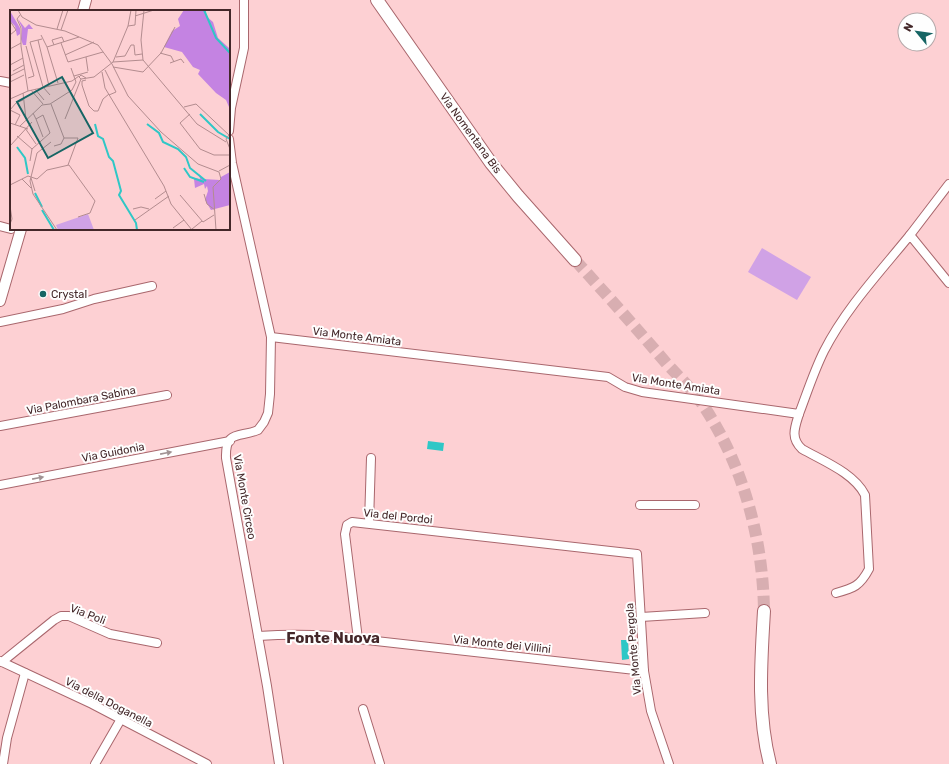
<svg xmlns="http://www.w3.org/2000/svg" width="949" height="764" font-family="Rubik,sans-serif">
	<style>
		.green { fill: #d0a2e6 }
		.water { fill: #2fc7c6 }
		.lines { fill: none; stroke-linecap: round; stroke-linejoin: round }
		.secondary-tunnel { stroke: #d8aeb1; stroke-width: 12; stroke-dasharray: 12 6; stroke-linecap: butt }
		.minor-casing { stroke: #a9676d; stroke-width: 10 }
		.tertiary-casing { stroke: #a9676d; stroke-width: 12 }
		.secondary-casing { stroke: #a9676d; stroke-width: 14 }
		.minor { stroke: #fff; stroke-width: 8 }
		.tertiary { stroke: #fff; stroke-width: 10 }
		.secondary { stroke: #fff; stroke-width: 12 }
		.oneway { fill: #a19394 }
		.poi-dot { fill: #166564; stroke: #fefefe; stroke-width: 1.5 }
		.labels { text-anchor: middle; stroke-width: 4; stroke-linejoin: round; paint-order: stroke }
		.street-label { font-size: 11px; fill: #432729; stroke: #fefefe }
		.poi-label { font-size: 11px; fill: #432729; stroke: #fefefe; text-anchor: start }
		.district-label { font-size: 15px; font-weight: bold; fill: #432729; stroke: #fefefe }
		.inset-river { fill: none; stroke: #2fc7c6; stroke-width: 2 }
		.inset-road { fill: none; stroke: #b38c8f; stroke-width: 1 }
		.view { fill: #166564; fill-opacity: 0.15; stroke: #166564; stroke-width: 2 }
		.inset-edge { fill: none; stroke: #432729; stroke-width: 2 }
	</style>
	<rect width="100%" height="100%" fill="#fdd0d3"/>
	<polygon class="green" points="762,248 811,277 797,300 748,272"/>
	<g class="water">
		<polygon points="428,441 444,443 443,451 427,449"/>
		<polygon points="621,640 628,640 629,659 622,660"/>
	</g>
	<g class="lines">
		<path class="secondary-tunnel" d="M 575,260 C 606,294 637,329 667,364 C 680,378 695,392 705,408 C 744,468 763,540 764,611"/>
		<defs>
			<g id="minor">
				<polyline points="0,81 11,83"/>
				<polyline points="229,131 231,108 244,48 244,0"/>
				<path d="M 229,139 L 232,163 L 271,337 L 270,394 L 268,413 L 264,422 L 258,430 C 240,438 225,429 226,458 L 267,686 L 279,764"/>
				<polyline points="0,226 11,229"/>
				<polyline points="910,235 949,184"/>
				<polyline points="0,322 63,309 94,299 152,286"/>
				<path d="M 271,337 L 608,377 L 625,387 L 642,392 L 799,414 C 807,393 814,371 824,351 C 846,308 880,272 910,235 L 949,283"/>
				<path d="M 799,414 C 795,427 790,438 802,449 C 823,461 854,473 865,495 L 869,569 C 860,586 854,588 836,593"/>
				<polyline points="0,426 167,395"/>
				<polyline points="0,485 230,441"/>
				<polyline points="640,505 695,505"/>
				<polyline points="369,523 371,458"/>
				<polyline points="641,617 705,613"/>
				<path d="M 258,636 C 291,634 325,634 358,639 L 345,534 L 347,525 L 352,522 L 637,554 L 644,671 L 651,711 L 669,764"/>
				<polyline points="358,639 644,671"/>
				<polyline points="0,661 92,704 207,764"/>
				<polyline points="2,662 54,620 61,616 69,616 110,634 157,643"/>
				<polyline points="363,709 380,764"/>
				<polyline points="3,764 7,738 25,673"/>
				<polyline points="95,764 121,719"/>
			</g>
			<g id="tertiary">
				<polyline points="83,11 86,0"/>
				<polyline points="0,301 21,229"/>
			</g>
			<g id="secondary">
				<polyline points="377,0 491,163 518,196 575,260"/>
				<path d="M 764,611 C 761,662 757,714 770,764"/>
			</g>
		</defs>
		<use href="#minor" class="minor-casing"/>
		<use href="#tertiary" class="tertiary-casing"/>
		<use href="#secondary" class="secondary-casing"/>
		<use href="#minor" class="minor"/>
		<use href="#tertiary" class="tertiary"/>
		<use href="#secondary" class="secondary"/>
	</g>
	<defs><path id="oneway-solid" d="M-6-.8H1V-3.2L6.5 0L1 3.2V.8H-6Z"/></defs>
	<g class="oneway">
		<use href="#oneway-solid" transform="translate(166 453) rotate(-11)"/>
		<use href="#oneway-solid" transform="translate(38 478) rotate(-11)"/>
	</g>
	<circle class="poi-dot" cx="43" cy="294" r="4"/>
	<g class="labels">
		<g class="street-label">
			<text transform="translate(471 133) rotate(54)" y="4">Via Nomentana Bis</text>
			<text transform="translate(357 336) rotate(7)" y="4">Via Monte Amiata</text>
			<text transform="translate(676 384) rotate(9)" y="4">Via Monte Amiata</text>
			<text transform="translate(81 400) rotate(-11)" y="4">Via Palombara Sabina</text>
			<text transform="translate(113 452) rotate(-11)" y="4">Via Guidonia</text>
			<text transform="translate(245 497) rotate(80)" y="4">Via Monte Circeo</text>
			<text transform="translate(398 516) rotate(6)" y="4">Via del Pordoi</text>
			<text transform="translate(88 614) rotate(21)" y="4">Via Poli</text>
			<text transform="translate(502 644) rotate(6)" y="4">Via Monte dei Villini</text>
			<text transform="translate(633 649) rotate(-95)" y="4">Via Monte Pergola</text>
			<text transform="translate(109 702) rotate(27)" y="4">Via della Doganella</text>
		</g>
		<g class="poi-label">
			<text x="51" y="298">Crystal</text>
		</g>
		<g class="district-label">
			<text x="333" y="643">Fonte Nuova</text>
		</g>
	</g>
	<g transform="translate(10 10)">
		<rect width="220" height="220" fill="#fdd0d3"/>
		<path d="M 78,204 L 84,220 L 48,220 L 46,215 Z" fill="#d0a2e6"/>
		<path d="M 174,0 L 196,0 L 196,6 L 203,12 L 208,28 L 219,38 L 219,97 L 216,90 L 206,83 L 188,64 L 190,60 L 183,57 L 172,42 L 154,37 L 162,21 L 170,16 L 168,9 ZM 0,1 L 10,18 L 10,24 L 7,26 L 5,16 L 0,11 ZM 8,9 L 15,18 L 19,14 L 23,19 L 18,19 L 16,35 L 13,35 L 11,29 L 12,18 ZM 220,162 L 220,195 L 201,200 L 195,190 L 198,181 L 197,176 L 195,179 L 194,174 L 185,178 L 184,169 L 179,167 L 190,169 L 189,164 L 193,169 L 210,170 L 211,167 Z" fill="#c483e2"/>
		<path class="inset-river" d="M 194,0 L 206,28 L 220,43M 190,104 L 208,122 L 220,129M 85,114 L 88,126 L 93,129 L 99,147 L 103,151 L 111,181 L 109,185 L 126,213 L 127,220M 137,114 L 149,123 L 153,132 L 168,139 L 176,147 L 180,158 L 196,171M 7,137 L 15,148 L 18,164M 174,158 L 180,167 L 194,172M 25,183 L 32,197M 32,200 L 44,220"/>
		<path class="inset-road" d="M 8,0 L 12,7 L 26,15 L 55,21 L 88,35 L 102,54 L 118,86 L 151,122 L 188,154 L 209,162 L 211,169 L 203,177 L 206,220M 134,0 L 131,30 L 133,50 L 187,114 L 216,132M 10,5 L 7,9 L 11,18 L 11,36 L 18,81M 125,6 L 144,0M 0,11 L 6,20 L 0,25M 118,16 L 125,15 L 126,0M 47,19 L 53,0M 51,20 L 58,0M 31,25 L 37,37 L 69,27M 32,29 L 20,32 L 33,77 L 40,85M 28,30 L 39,76M 51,33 L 58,52 L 93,42M 44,35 L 42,30 L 52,27 L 54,32M 16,36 L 24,66 L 18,68M 37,37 L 48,73M 0,39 L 11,33M 150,43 L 161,46 L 164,52M 55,45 L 84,32M 76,47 L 78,61M 106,47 L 115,46 L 121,35 L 124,35 L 125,45 L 132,44M 103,52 L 133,50M 160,53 L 171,49 L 174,53M 0,55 L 13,48M 103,57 L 133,62 L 151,43 L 165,17M 95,60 L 106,82 L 99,85M 3,61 L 14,55M 92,62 L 95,78 L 154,176 L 161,194 L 182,220M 0,66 L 14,59M 64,66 L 78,62M 76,68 L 71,65 L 69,67 L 71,69 L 84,67 L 103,52 L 118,16 L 121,0M 76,70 L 72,71 L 72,75 L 79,96 L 84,101 L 88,101 L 93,89 L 99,84M 0,72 L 14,65M 25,79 L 34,90M 21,80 L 33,94M 13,83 L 16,109M 0,89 L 18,81 L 62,71 L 69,66M 41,94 L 54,128 L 68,128 L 58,155M 174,97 L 186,94 L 220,126M 180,104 L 170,113 L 190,139 L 204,145 L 220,145M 26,109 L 33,127M 55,109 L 71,69M 0,113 L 18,119M 5,115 L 10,105 L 0,100 L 6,93 L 13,90M 10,116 L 32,95 L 40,94 L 62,80 L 66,72 L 61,58M 15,118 L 26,134M 219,125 L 216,129 L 220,139M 7,126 L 22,139M 41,132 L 27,143 L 20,171 L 23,184 L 47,220M 0,136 L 22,112M 44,136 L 51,134 L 54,128M 20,151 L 22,139 L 40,123 L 33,105 L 26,109 L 23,103M 209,161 L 220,155M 21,168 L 25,181M 12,169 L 21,178M 0,175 L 18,166 L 27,169 L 37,160 L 59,155 L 85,191 L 80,203 L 68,207M 194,184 L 197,194 L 205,200M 170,185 L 193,212 L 204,205M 145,189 L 156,181M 0,196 L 2,209 L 0,214M 123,199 L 131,197 L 139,199M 125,210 L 159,186M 163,218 L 174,210M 182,219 L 192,211"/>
		<path class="view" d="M 52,67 L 83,123 L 38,148 L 7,92 Z"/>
		<rect width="220" height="220" class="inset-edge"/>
	</g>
	<g transform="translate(917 32) rotate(299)"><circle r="19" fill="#fefefe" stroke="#b3a8a9"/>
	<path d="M0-3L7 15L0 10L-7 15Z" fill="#166564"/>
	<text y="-6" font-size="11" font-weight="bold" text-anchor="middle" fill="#432729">N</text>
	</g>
</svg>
